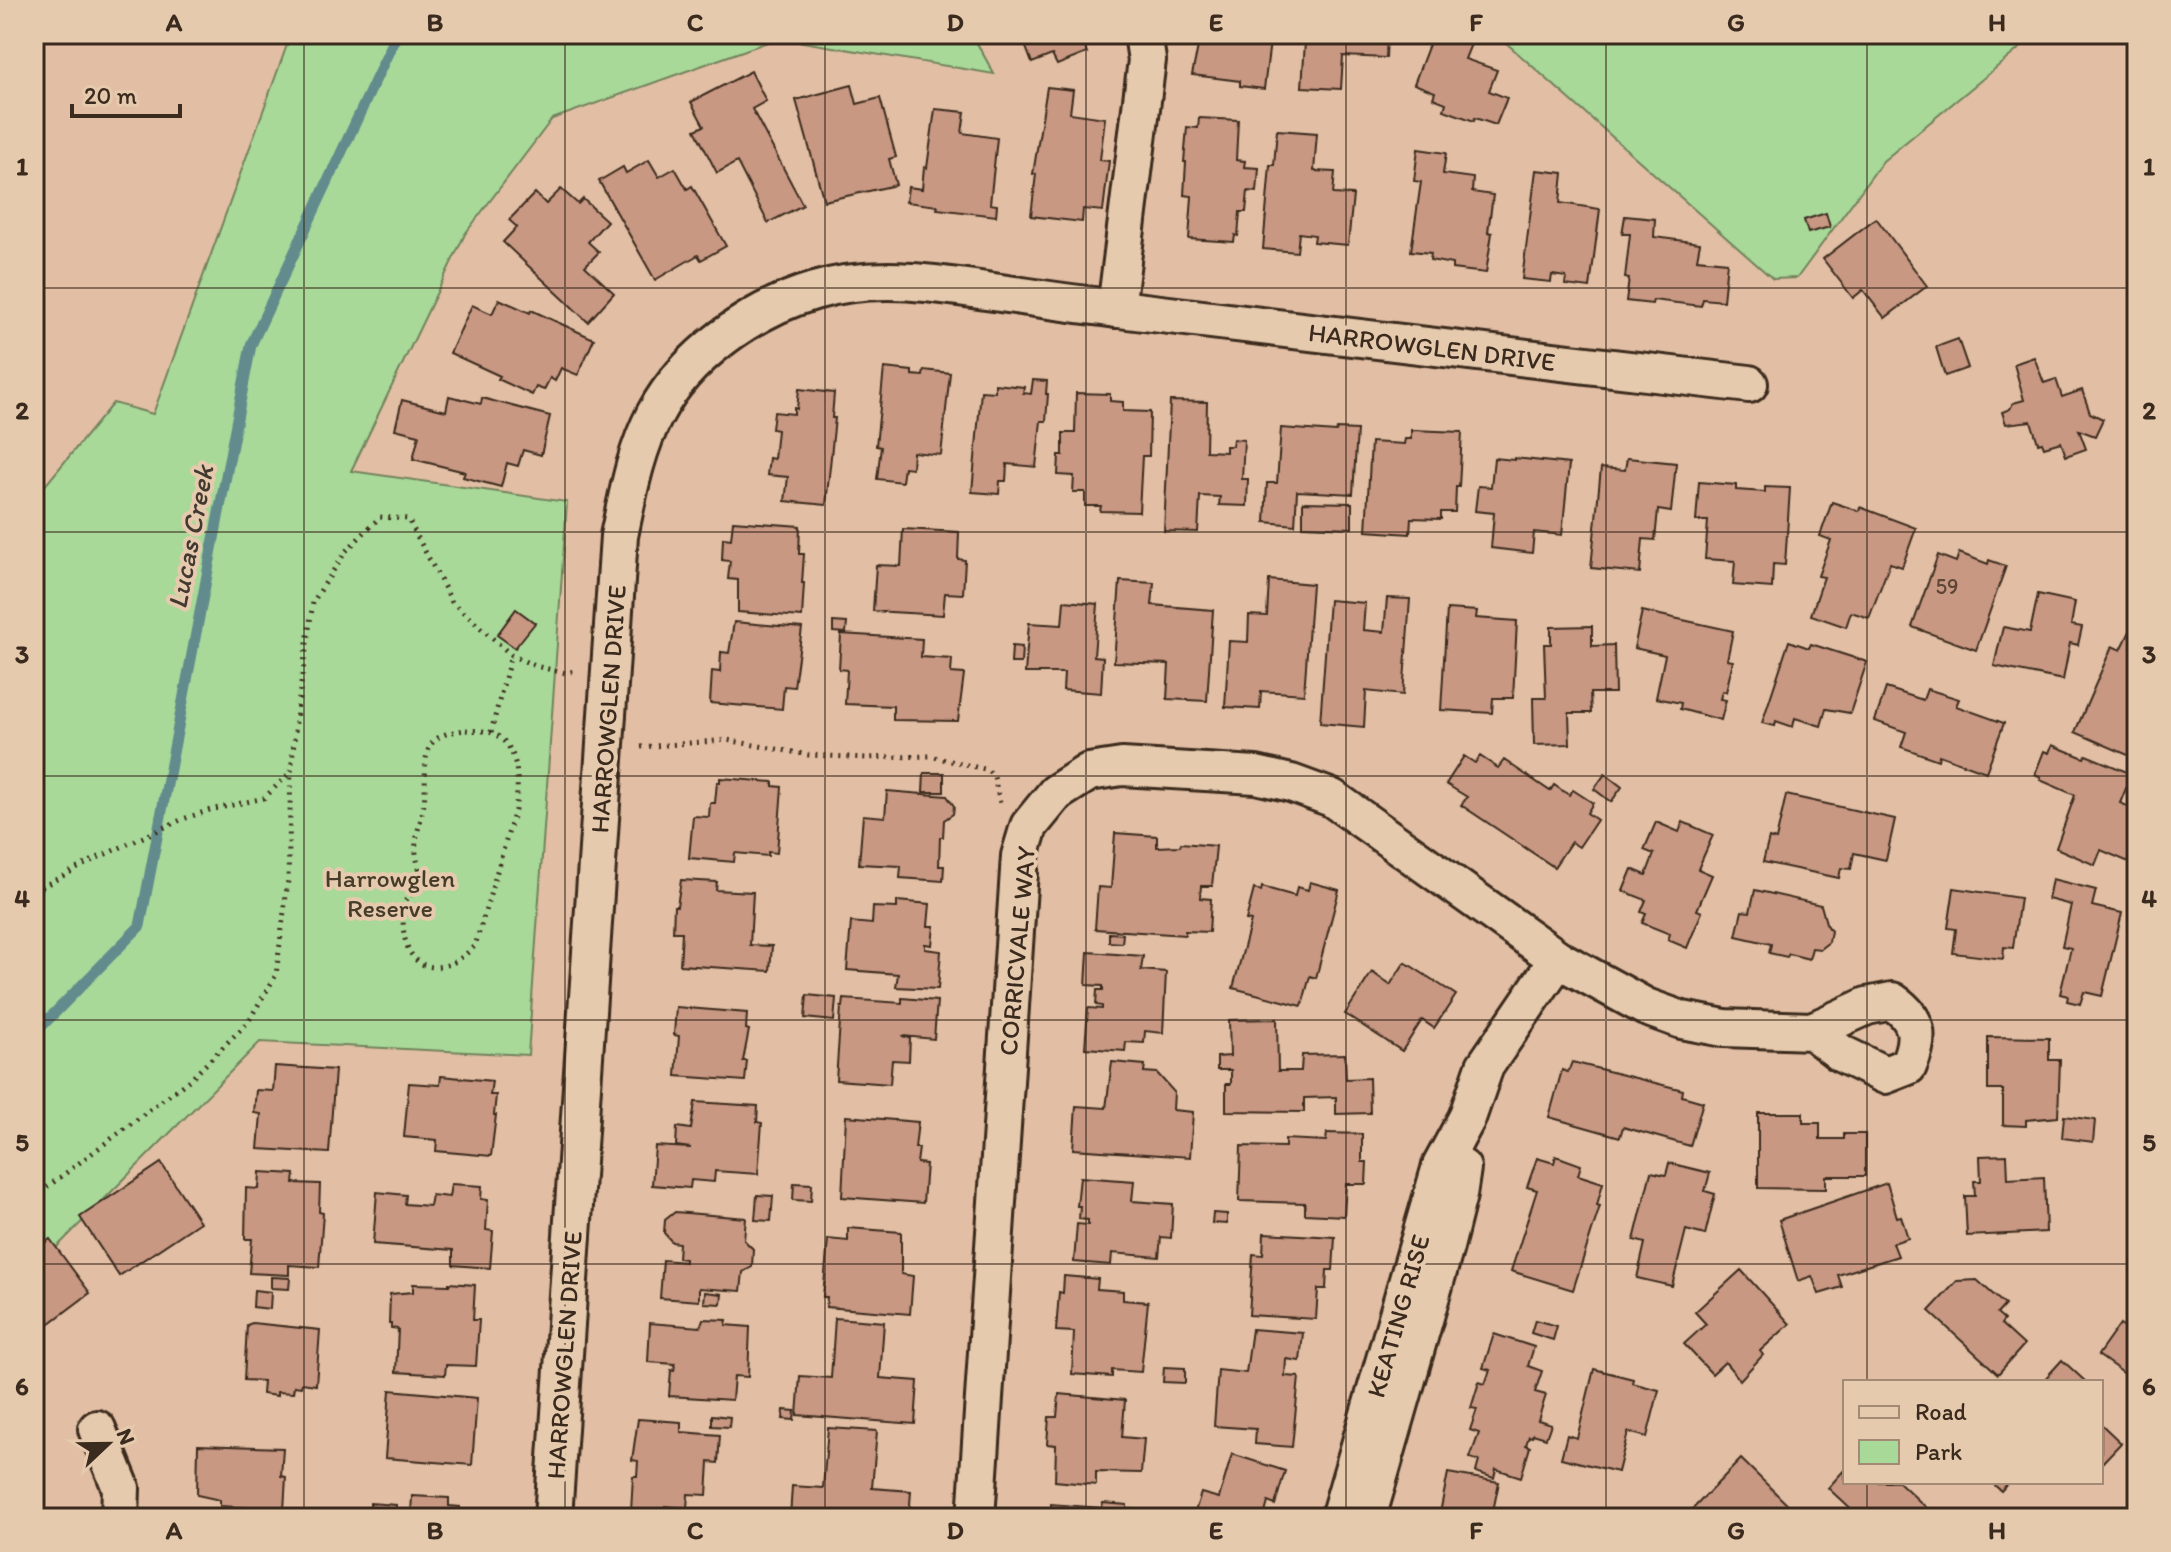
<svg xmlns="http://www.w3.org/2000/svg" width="2171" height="1552" font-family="Itim,sans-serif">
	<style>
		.green { fill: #a8d999; stroke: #72825c; stroke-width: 2 }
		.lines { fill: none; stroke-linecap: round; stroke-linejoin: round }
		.stream { stroke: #628b8d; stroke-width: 11 }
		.building { fill: #c89883; stroke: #3b2a1e; stroke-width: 2 }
		.minor-casing { stroke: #3b2a1e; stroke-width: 42 }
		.path { stroke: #3b2a1e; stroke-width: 5; stroke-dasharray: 2 6; stroke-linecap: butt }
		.minor { stroke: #e6caad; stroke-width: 36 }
		.grid { fill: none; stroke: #3b2a1e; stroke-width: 2; stroke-opacity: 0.55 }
		.labels { text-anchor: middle; stroke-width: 8; stroke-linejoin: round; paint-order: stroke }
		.number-label { font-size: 22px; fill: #5e4637 }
		.street-label { font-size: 26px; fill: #3b2a1e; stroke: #e6caad }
		.park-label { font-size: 26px; fill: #463c2a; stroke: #e6caad }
		.water-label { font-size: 28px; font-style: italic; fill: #423a30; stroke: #e6caad }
		.neatline { fill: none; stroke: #3b2a1e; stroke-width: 3 }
		.grid-label { font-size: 26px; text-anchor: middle; font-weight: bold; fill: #3b2a1e }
	</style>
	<rect width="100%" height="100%" fill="#e2bfa4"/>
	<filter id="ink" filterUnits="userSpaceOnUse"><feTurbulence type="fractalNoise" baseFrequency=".0125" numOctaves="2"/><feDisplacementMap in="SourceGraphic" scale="16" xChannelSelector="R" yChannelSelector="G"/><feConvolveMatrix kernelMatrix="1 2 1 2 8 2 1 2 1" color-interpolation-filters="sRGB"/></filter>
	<g filter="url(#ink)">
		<g class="green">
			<polygon points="291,34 972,34 994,74 779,38 552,119 465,234 351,471 567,502 528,1055 260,1042 34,1270 34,499 113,403 153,414"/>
			<polygon points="1496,34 2037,34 1883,161 1797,278 1773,279"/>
			<polygon points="2137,1508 2137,1518 2053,1518 2125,1509"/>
		</g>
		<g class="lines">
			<polyline class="stream" points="34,1034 140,926 251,345 397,34"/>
		</g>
		<g class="building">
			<polygon points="1021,34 1103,34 1083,42 1087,53 1057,65 1052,55 1032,63"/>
			<polygon points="1205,34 1271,34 1264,89 1240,86 1240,81 1192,75 1200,37 1205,37"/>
			<polygon points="1328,34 1387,34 1386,58 1343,56 1341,89 1302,87 1305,42 1327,43"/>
			<polygon points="1433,34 1475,34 1465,59 1497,70 1489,91 1507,98 1496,125 1475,118 1474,121 1444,110 1446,103 1433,98 1435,92 1414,84"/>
			<polygon points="751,71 766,101 752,109 803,205 768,223 737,162 717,173 695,130 704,126 691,102"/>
			<polygon points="852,85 857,104 880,98 896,157 889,159 896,185 824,201 796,100"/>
			<polygon points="1047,87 1073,90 1070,113 1105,118 1100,160 1109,161 1103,211 1083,209 1082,222 1031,216 1036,174 1033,174"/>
			<polygon points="935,109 965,112 962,133 997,138 990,204 997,205 996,216 937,209 938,206 906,202 908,187 922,189 924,167 927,168"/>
			<polygon points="1199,118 1238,120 1236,160 1245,161 1244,167 1259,168 1257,192 1248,191 1246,212 1240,212 1238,236 1235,235 1234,242 1189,239 1192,196 1184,195 1186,162 1184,162 1187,127 1198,128"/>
			<polygon points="1277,130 1317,133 1314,171 1335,172 1333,194 1353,195 1348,245 1314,242 1315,235 1299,233 1297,252 1263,249 1270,165 1274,165"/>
			<polygon points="1418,149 1446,153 1443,174 1473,178 1472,192 1493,195 1488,232 1492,233 1486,273 1452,269 1452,264 1430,260 1431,253 1411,251 1421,182 1414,181"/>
			<polygon points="649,160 659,177 675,168 687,189 692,186 726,246 701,260 698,255 655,280 599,181 623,167 626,173"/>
			<polygon points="1536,170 1563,173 1560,203 1600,209 1590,288 1565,285 1566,277 1552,275 1551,282 1522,279"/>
			<polygon points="561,189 578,204 583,199 607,221 588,242 599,252 585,266 614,293 588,322 503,242 517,227 509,220 535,193 546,204"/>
			<polygon points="1826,213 1830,227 1808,233 1804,220"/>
			<polygon points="1625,216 1655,219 1654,237 1700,243 1697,259 1727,262 1723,301 1703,299 1701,306 1653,300 1652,304 1626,301 1629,279 1625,278 1630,234 1622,234"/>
			<polygon points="1876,218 1927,286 1885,318 1863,290 1853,298 1823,259"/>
			<polygon points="499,299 530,313 531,310 594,339 578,375 561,368 555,381 550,378 544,390 536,387 532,395 498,379 500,376 450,353 472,305 492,314"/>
			<polygon points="1958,339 1968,368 1945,376 1936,347"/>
			<polygon points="2034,357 2044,383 2056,379 2062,397 2082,390 2090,413 2103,419 2095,436 2079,430 2086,449 2066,456 2061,442 2044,447 2042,442 2038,443 2031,421 2006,424 2002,412 2010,409 2013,403 2024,400 2014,364"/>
			<polygon points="884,368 912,371 912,375 923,376 924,370 950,373 941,455 913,452 912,468 904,467 902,482 877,479 881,447 876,446"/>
			<polygon points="1033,380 1047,381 1046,394 1048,394 1046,421 1041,421 1036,467 1007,464 1006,481 1000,481 999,494 972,492 981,391 995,392 995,384 1024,387 1023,393 1031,394"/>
			<polygon points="799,389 834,393 832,418 835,418 826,505 785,501 788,477 767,475 769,458 774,459 777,430 772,429 774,412 794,414 794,408 797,409"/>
			<polygon points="1076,393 1110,394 1110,401 1123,402 1123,411 1150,412 1149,456 1142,456 1139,512 1100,511 1101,506 1085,506 1085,492 1073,492 1074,476 1058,475 1059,455 1063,455 1063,433 1075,433"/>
			<polygon points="449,396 481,404 482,398 550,416 541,455 523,450 518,466 507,463 501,487 463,477 465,472 413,459 419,435 395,429 402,400 446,411"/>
			<polygon points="1170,401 1207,402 1206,451 1226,452 1226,446 1232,446 1233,439 1244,440 1242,479 1248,479 1247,506 1219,505 1220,497 1200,496 1198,532 1164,531"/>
			<polygon points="1281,428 1336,432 1337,429 1357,430 1353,494 1297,491 1295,525 1265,522 1267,483 1277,483"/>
			<polygon points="1411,430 1462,432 1459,487 1456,487 1455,512 1441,512 1441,519 1411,518 1410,534 1366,531 1371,442 1404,444 1405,439 1411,439"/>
			<polygon points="1494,458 1514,460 1514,458 1569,464 1562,535 1534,532 1532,553 1491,548 1494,513 1475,511 1478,486 1491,487"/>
			<polygon points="1627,458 1676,463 1671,512 1658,510 1655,540 1643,539 1640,573 1591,568 1601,468 1625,470"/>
			<polygon points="1699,482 1736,485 1736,490 1765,492 1765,487 1790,488 1785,565 1773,564 1772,588 1733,585 1735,561 1705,559 1708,521 1696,521"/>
			<polygon points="1303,502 1352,503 1352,528 1303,526"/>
			<polygon points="1832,502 1859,511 1860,507 1916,528 1902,567 1890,563 1869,618 1851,612 1846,627 1811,615 1824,577 1818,576 1831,540 1820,536"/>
			<polygon points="733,521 800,526 799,554 804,554 802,583 804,583 802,617 738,612 738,580 728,579 730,561 722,560 723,538 731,539"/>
			<polygon points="903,529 959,532 958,559 965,560 963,594 945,593 943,615 873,611 876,565 901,566"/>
			<polygon points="1959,553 1988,564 1989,560 2006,566 1976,650 1912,627 1938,555 1956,562"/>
			<polygon points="1269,580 1312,584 1304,694 1261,691 1260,709 1225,707 1229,641 1248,642 1249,615 1267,616"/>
			<polygon points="1120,581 1154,583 1152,605 1213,610 1207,701 1167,699 1169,664 1114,662"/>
			<polygon points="2038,594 2075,602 2071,625 2082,627 2078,645 2070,643 2063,680 1994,666 2003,627 2030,632"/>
			<polygon points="1387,598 1410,599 1403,695 1366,691 1364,727 1320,723 1329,600 1365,603 1363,630 1384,632"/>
			<polygon points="1064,601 1098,604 1094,656 1103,657 1101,693 1063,690 1064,673 1025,673 1029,623 1062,625"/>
			<polygon points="516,609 535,623 515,648 497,635"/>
			<polygon points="1447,609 1477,611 1476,618 1517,621 1513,698 1493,698 1492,713 1441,710"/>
			<polygon points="1642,611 1733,631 1727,660 1733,661 1726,692 1722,691 1720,699 1726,700 1721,720 1680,709 1681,703 1656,698 1665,655 1634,648"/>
			<polygon points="734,622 802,628 794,687 784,686 782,709 710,703 712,671 720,672 721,652 729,653"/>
			<polygon points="833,622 847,623 846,633 833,632"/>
			<polygon points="1592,626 1592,646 1614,645 1615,693 1590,693 1591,713 1569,713 1570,744 1534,745 1533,698 1546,698 1544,644 1551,644 1551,627"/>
			<polygon points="2130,631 2137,634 2137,759 2075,732 2112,646 2121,650"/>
			<polygon points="841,634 922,639 921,657 952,659 951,673 964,674 958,721 893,720 893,706 845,704 847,670 839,669"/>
			<polygon points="1789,641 1809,648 1811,644 1867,662 1850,713 1826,709 1821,726 1795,718 1793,727 1776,721 1775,726 1762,723"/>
			<polygon points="1012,646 1022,647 1021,663 1011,663"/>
			<polygon points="1886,688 1923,700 1927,689 1959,699 1956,706 2004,723 1986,772 1939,755 1938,760 1901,747 1906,732 1875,721"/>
			<polygon points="2052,745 2084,758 2086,755 2132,774 2120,803 2137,810 2137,849 2131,863 2101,850 2095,865 2056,848 2075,795 2040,780 2041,777 2035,774 2044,751 2049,753"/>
			<polygon points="1464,756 1475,763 1480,756 1498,768 1504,760 1550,791 1554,785 1569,795 1573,790 1593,803 1587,813 1597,820 1579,847 1571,842 1554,867 1461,805 1467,797 1446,784"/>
			<polygon points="924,773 944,773 944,792 923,792"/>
			<polygon points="1605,774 1622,787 1611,802 1594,789"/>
			<polygon points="720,778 773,782 773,786 782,787 777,853 768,852 768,856 735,853 734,862 689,858 693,816 709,817 710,803 715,803 717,782 720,782"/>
			<polygon points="887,791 947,796 954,806 953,814 944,820 943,837 940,837 939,866 944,866 943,881 900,878 901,866 859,864 863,815 885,817"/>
			<polygon points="1786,795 1895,819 1886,860 1854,853 1851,869 1841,868 1839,878 1763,862 1769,838 1776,840"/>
			<polygon points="1656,822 1679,832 1683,822 1713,835 1698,869 1712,875 1697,910 1702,912 1687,948 1668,940 1670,934 1642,923 1646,914 1641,912 1646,900 1623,891 1632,869 1646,875 1654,854 1644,850"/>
			<polygon points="1115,833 1157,836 1157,847 1180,846 1181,843 1216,846 1212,886 1201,886 1200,898 1211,899 1209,932 1185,931 1185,935 1095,929 1098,887 1111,888"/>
			<polygon points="2052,879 2096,890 2092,906 2122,913 2102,996 2084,992 2080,1004 2067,1001 2068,996 2060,994 2071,948 2062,946 2071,905 2048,899"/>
			<polygon points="681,880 717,882 716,890 753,892 750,945 772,946 770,971 680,965 682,932 673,932 674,906 677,906"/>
			<polygon points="1310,882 1339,890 1316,978 1310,976 1302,1006 1233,988 1251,921 1246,920 1254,889 1261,891 1262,887 1295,896 1297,887 1308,890"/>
			<polygon points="1954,888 2020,898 2013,948 2004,947 2003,959 1953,953 1956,929 1948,928"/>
			<polygon points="1755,890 1821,905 1826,923 1831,931 1829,942 1820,949 1812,948 1809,959 1789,954 1787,957 1769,953 1771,944 1736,936 1742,911 1750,912"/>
			<polygon points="897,901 930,904 928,926 934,926 932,945 925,944 925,949 941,951 938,989 896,987 898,974 847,970 851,922 872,924 873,907 897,908"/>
			<polygon points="1109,933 1123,934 1122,943 1109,942"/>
			<polygon points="1088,952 1143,956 1141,970 1166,972 1163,1033 1145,1031 1144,1043 1126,1042 1125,1051 1085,1048 1088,1008 1102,1009 1102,1006 1096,1005 1097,990 1103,990 1103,986 1086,985"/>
			<polygon points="1405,962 1456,995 1434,1028 1422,1020 1402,1051 1345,1014 1372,972 1390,985"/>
			<polygon points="807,995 836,998 834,1021 805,1018"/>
			<polygon points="902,998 937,1001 934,1039 902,1036 910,1038 909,1061 892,1060 890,1084 836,1080 841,1007 843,1007 844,999 902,1003"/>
			<polygon points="676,1007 747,1013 746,1029 749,1030 743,1061 747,1061 745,1081 676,1076 679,1036 674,1035"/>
			<polygon points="1277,1019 1278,1071 1301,1071 1302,1055 1345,1054 1346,1079 1369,1078 1370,1113 1336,1114 1336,1097 1304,1098 1304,1112 1226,1111 1226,1084 1231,1084 1231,1070 1217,1070 1217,1057 1230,1056 1229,1020"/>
			<polygon points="1988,1037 2049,1038 2049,1060 2060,1060 2058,1117 2026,1120 2026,1126 2003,1125 2003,1090 1988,1090"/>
			<polygon points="1112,1062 1145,1065 1144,1072 1157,1073 1174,1092 1173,1110 1193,1112 1190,1157 1073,1149 1076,1106 1106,1108"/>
			<polygon points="1572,1062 1683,1090 1682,1096 1703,1102 1690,1146 1623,1127 1620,1137 1549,1117 1562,1070 1568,1072"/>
			<polygon points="275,1066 335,1070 329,1153 258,1149 261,1114 254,1113 256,1090 273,1091"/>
			<polygon points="441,1076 492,1081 490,1095 496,1095 494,1115 496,1115 491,1156 436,1151 437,1140 404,1137 409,1083 440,1085"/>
			<polygon points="695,1102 758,1106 757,1122 762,1123 758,1174 715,1171 714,1182 691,1180 690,1188 652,1185 655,1146 691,1148 676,1146 677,1127 691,1129"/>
			<polygon points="1758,1113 1803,1113 1803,1123 1820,1123 1820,1139 1844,1139 1844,1134 1865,1134 1865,1176 1826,1176 1826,1189 1758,1188"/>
			<polygon points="846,1116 918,1122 915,1148 919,1148 917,1163 926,1164 923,1203 842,1197"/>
			<polygon points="2064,1116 2095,1120 2093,1142 2062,1138"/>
			<polygon points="1327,1133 1362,1134 1362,1162 1367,1162 1366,1184 1346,1184 1344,1216 1305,1214 1305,1203 1239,1201 1241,1146 1285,1147 1285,1139 1326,1141"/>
			<polygon points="2007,1155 2008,1179 2044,1177 2046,1232 1967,1236 1965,1196 1975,1196 1974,1181 1981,1181 1980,1156"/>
			<polygon points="1556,1156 1581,1165 1578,1175 1603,1183 1597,1205 1600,1206 1573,1290 1511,1271 1537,1190 1527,1187 1537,1158 1554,1163"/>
			<polygon points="161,1163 200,1222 119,1276 80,1217"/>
			<polygon points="1669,1163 1710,1173 1705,1191 1715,1194 1705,1235 1686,1230 1672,1286 1637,1278 1645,1243 1634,1240 1651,1172 1666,1175"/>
			<polygon points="260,1172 295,1174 294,1183 320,1184 319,1212 323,1213 319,1267 289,1265 289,1275 249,1273 252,1239 245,1239 246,1188 259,1189"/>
			<polygon points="1080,1177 1134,1181 1132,1201 1173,1204 1171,1238 1161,1237 1159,1257 1112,1253 1111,1265 1074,1262 1077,1224 1088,1225 1088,1220 1079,1219 1080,1206 1077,1206"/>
			<polygon points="794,1183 812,1184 811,1201 793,1200"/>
			<polygon points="1887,1183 1897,1217 1901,1216 1908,1238 1893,1243 1898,1256 1838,1275 1842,1287 1819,1294 1812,1276 1798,1281 1779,1220"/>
			<polygon points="451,1184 482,1186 481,1199 488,1200 486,1230 493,1231 490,1268 453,1265 453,1250 373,1244 377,1192 406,1195 405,1204 430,1206 432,1195 449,1197"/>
			<polygon points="757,1195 773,1196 771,1221 755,1220"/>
			<polygon points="675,1212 746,1218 744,1240 753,1249 752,1267 743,1272 741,1291 699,1288 699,1301 660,1298 663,1260 685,1262 685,1259 678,1258 679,1243 672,1242 664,1233 665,1220"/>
			<polygon points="1213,1213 1227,1214 1227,1224 1212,1223"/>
			<polygon points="848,1228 901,1232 901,1274 913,1276 910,1314 826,1307 827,1297 823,1297 828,1239 848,1241"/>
			<polygon points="1264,1233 1335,1237 1333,1270 1327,1270 1326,1289 1318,1289 1316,1319 1249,1315 1253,1254 1263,1255"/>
			<polygon points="50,1239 90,1293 34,1335 34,1251"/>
			<polygon points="1741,1270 1790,1324 1760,1351 1763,1355 1740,1380 1725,1362 1712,1374 1684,1344 1706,1324 1695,1312"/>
			<polygon points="1064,1276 1098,1279 1097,1289 1123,1291 1123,1300 1148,1302 1141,1372 1112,1370 1112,1377 1072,1374 1074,1332 1056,1331 1059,1292 1063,1293"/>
			<polygon points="271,1277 290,1278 289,1289 271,1288"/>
			<polygon points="1977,1280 2005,1305 1997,1314 2004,1320 2001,1324 2024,1345 1998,1374 1929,1311 1957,1281"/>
			<polygon points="449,1283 475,1285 473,1320 479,1320 476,1366 446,1365 445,1375 396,1372 398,1329 391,1328 391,1324 389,1324 390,1294 413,1292 413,1284 449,1285"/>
			<polygon points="254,1290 271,1292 270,1309 253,1307"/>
			<polygon points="705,1292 722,1294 721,1304 704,1303"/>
			<polygon points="835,1318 884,1322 880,1378 918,1381 915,1424 797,1415 800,1376 831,1378"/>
			<polygon points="703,1319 727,1320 726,1325 750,1327 748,1377 734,1376 732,1400 669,1396 671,1370 674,1371 675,1364 648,1362 650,1323 700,1327"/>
			<polygon points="1535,1320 1557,1326 1553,1340 1531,1333"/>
			<polygon points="252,1323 320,1330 316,1385 302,1383 301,1387 294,1386 293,1393 277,1392 277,1396 262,1394 263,1381 244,1380 247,1325"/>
			<polygon points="2120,1324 2137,1336 2137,1370 2129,1377 2098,1355"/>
			<polygon points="1252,1329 1303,1333 1300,1361 1286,1359 1285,1376 1299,1377 1292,1447 1255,1444 1256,1429 1214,1426 1218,1370 1246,1373"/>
			<polygon points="1494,1334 1534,1347 1528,1366 1542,1371 1535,1392 1546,1395 1538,1420 1551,1424 1546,1438 1533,1434 1532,1437 1529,1436 1526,1445 1530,1447 1521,1477 1496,1469 1494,1478 1476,1472 1479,1461 1470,1458 1479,1433 1470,1430 1477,1409 1471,1408 1479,1382 1485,1384 1490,1370 1483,1368"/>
			<polygon points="2062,1360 2086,1382 2042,1382"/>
			<polygon points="1164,1367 1185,1368 1185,1383 1163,1382"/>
			<polygon points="1594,1369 1633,1379 1632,1383 1659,1390 1647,1437 1628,1432 1618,1472 1561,1458 1567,1435 1577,1438"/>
			<polygon points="390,1390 477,1398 472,1465 385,1458"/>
			<polygon points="1059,1394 1125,1400 1122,1437 1144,1439 1141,1473 1096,1472 1096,1485 1055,1481 1056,1445 1047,1444 1049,1417 1057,1417"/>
			<polygon points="784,1410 795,1411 794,1420 783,1419"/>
			<polygon points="712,1415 730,1417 729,1427 712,1426"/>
			<polygon points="638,1419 681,1422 681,1432 720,1435 718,1463 709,1462 707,1495 688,1494 687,1508 665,1506 665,1513 631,1511 633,1476 637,1476 638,1461 632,1460"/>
			<polygon points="2101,1424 2121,1443 2101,1464"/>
			<polygon points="828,1428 877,1431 872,1488 911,1491 909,1518 790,1518 792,1486 823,1488"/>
			<polygon points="198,1445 283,1448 281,1476 286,1477 284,1510 220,1506 220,1500 197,1495"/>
			<polygon points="1232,1454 1285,1471 1275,1505 1268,1502 1264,1517 1269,1518 1193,1518 1201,1493 1219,1498"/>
			<polygon points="1741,1459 1801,1518 1684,1518"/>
			<polygon points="1845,1469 1845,1482 1899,1482 1930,1511 1924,1518 1860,1518 1828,1488"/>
			<polygon points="1448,1473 1499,1482 1492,1516 1500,1518 1446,1518 1447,1514 1440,1513"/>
			<polygon points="1991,1482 2009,1482 2001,1491"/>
			<polygon points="412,1496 449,1498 449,1506 460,1507 459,1515 470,1515 470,1518 344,1518 345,1515 370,1516 370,1503 396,1505 395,1516 414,1518 414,1514 411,1514"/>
			<polygon points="1103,1503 1127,1505 1127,1509 1147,1511 1147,1518 1051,1518 1051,1504 1102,1508"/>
		</g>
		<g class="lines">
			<defs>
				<g id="minor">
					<polyline points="1116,309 1147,60 1143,34"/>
					<polyline points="97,1429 121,1488 120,1518"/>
					<path d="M 553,1518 L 619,536 C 628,494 635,452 655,414 C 686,356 752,309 814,291 C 871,274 928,282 986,291 C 1030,297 1074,304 1119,309 C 1329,336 1539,359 1749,384"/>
					<path d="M 976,1518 L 1020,856 L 1029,826 L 1056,793 L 1089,772 L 1122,767 L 1256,775 L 1291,783 L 1332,798 L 1558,959 L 1646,1007 L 1682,1020 L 1724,1028 L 1812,1031 L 1867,1006 L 1892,1001 C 1920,1020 1920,1038 1908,1066 L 1885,1075 L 1842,1054 L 1812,1031"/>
					<polyline points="1339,1518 1441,1166 1467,1118 1485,1066 1558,959"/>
					<polyline points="1367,1518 1445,1247 1458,1195 1462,1168"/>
				</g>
			</defs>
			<use href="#minor" class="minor-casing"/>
			<g class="path">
				<path d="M 466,730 C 474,731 485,730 492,733 C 521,745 519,785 515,810 L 475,946 C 466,954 456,964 443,966 C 403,974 398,924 407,897 L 421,889 C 423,875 417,866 416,853 C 414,836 422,820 424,803 C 429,764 413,735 466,730 Z"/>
				<polyline points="491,732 511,655"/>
				<polyline points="641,747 727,740 809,755 866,758 930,756 988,770 994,777 1000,803"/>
				<polyline points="34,891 95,859 183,819 210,810 264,798 291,772"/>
				<polyline points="34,1197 193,1077 248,1022 276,975 288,880 291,772 297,711 313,602 346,551 380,517 408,519 452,602 511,655 535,666 566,673 574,671"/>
			</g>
			<use href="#minor" class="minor"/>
		</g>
	</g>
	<path class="grid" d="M 304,34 L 304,1518M 565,34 L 565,1518M 825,34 L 825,1518M 1086,34 L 1086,1518M 1346,34 L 1346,1518M 1606,34 L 1606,1518M 1867,34 L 1867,1382M 34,288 L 2137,288M 34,532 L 2137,532M 34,776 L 2137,776M 34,1020 L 2137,1020M 34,1264 L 2137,1264M 1867,1482 L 1867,1518"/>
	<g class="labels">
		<g class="number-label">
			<text x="1947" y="594">59</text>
		</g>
		<g class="street-label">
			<text transform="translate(1432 347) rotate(7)" y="9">HARROWGLEN DRIVE</text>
			<text transform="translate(608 709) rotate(-86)" y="9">HARROWGLEN DRIVE</text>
			<text transform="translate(1017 951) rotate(-85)" y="9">CORRICVALE WAY</text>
			<text transform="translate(1398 1316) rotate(-74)" y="9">KEATING RISE</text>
			<text transform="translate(564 1355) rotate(-86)" y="9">HARROWGLEN DRIVE</text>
		</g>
		<g class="park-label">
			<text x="390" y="887">Harrowglen<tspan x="390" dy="30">Reserve</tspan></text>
		</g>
		<g class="water-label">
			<text transform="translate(190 537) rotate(-79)" y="10">Lucas Creek</text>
		</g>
	</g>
	<rect width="2171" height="1552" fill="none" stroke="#e6caad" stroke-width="88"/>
	<rect x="1843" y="1380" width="260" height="104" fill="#e6caad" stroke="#a28a74" stroke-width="2"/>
	<rect x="1859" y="1406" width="40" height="12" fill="#e6caad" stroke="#a28a74" stroke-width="2"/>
	<text x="1915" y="1420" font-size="24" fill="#3b2a1e">Road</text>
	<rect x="1859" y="1440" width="40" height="24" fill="#a8d999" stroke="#a28a74" stroke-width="2"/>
	<text x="1915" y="1460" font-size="24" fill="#3b2a1e">Park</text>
	<g transform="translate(108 1444) rotate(68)" stroke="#e6caad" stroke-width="6" paint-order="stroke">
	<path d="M0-6L14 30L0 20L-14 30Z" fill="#3b2a1e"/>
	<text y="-12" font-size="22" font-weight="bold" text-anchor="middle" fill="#3b2a1e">N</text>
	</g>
	<path d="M72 104v12h108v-12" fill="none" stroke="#3b2a1e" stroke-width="4"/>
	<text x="84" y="104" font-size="24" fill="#3b2a1e" stroke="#e6caad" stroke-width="6" paint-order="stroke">20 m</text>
	<rect x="44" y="44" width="2083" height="1464" class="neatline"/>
	<g class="grid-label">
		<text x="174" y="31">A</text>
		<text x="435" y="31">B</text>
		<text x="695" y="31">C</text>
		<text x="955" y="31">D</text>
		<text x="1216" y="31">E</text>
		<text x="1476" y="31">F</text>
		<text x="1736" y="31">G</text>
		<text x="1997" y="31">H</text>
		<text x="22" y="175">1</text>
		<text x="2149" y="175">1</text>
		<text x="22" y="419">2</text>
		<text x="2149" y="419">2</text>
		<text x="22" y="663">3</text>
		<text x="2149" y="663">3</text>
		<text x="22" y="907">4</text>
		<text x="2149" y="907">4</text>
		<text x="22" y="1151">5</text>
		<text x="2149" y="1151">5</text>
		<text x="22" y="1395">6</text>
		<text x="2149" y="1395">6</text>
		<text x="174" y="1539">A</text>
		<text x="435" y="1539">B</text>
		<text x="695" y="1539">C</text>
		<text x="955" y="1539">D</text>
		<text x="1216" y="1539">E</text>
		<text x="1476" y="1539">F</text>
		<text x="1736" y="1539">G</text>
		<text x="1997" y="1539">H</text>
	</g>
</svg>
